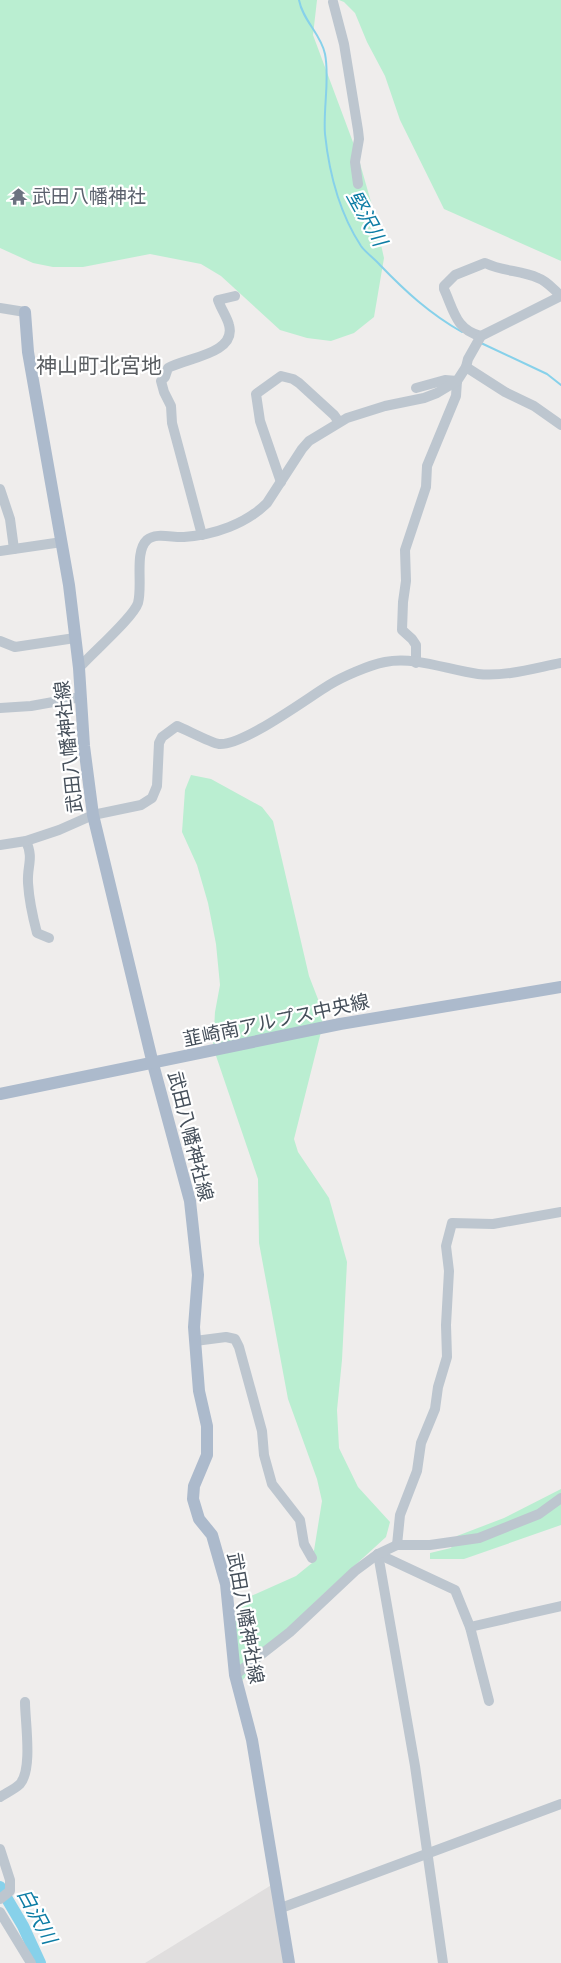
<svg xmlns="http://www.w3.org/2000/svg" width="561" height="1963" font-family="'Space Grotesk','Noto Sans JP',sans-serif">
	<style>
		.education { fill: #e0dede }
		.green { fill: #baeed1 }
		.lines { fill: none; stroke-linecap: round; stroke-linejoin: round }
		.stream { stroke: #87d1ea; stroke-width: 2 }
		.river { stroke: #87d1ea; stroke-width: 12 }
		.minor { stroke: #bdc6cf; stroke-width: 10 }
		.major { stroke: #acbacc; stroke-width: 12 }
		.labels { text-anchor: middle; stroke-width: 4.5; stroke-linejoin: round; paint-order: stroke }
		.worship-label { font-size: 19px; fill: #5b616d; stroke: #fff; text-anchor: start }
		.street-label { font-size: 19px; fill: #454f5a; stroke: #fff }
		.water-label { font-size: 20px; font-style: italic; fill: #0d7da5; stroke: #fff }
		.quarter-label { font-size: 21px; fill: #595d61; stroke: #fff }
	</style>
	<rect width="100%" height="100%" fill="#efedec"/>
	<polygon class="education" points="273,1884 284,1963 145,1963"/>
	<g class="green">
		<polygon points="0,0 317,0 313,35 357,153 373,209 384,258 374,317 354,333 331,341 307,338 280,330 221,276 201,264 150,254 83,267 53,267 33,263 0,248"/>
		<polygon points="339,0 561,0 561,261 444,209 400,120 385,76 367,42 355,13 344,2"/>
		<polygon points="191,775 211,779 262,807 273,821 309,976 323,1012 322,1028 294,1139 298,1152 329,1198 347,1262 342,1360 337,1410 339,1448 358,1487 390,1522 386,1537 318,1599 237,1686 235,1613 249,1597 296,1576 312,1563 322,1501 317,1479 288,1399 259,1243 258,1179 213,1047 215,1012 220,985 216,944 208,903 197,865 182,832 185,790"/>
		<polygon points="561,1489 561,1525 464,1559 430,1559 430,1553 451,1548 457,1536 504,1518"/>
	</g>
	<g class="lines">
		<g class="stream">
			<path d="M 299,0 C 303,21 321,34 325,54 C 330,79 323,108 325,134 C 329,172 340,214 361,246 C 366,253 374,258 380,265 C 405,291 430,314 462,332"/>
			<polyline points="481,343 547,374 561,385"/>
		</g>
		<polyline class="river" points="0,1887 23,1926 40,1963"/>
		<g class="minor">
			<polyline points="333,2 344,44 358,130 359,139 355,162 358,184"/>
			<polyline points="0,308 25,312"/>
			<path d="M 481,336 C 456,330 454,311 444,289 L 444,286 L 455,275 L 485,263 C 504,272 521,270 538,278 C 547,281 553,289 560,295"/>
			<polyline points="466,367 505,392 534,406 561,425"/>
			<polyline points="416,388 445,380 457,381"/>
			<polyline points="281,482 260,421 256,394 281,376 293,379 299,383 334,415 339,422"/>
			<polyline points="0,489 10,519 14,549"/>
			<path d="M 202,535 L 172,423 L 171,406 L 164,392 L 161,381 L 165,377 L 168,368 C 185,358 237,354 229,325 C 227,317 221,309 218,300 L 235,296"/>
			<polyline points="0,551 62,542"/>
			<polyline points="0,641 15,647 75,638"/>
			<polyline points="416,663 416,645 412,639 402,630 403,602 406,581 405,550 426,487 427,466 456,396 457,381"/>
			<path d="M 79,668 C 92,653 133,618 138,603 C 143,585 134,552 147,540 C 156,532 173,538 184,537 C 214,535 246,524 267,503 L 302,449 L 309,441 L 347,418 L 385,406 L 424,398 L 437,393 L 457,381 L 466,367 L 468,359 L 481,336 L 561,296"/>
			<polyline points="0,708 31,706 81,697"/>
			<path d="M 26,841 C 34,859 27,865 28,883 C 29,899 33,918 37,933 L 49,938"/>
			<path d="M 0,845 L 26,841 L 59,830 L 93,815 L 141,805 L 152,798 L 157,786 L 159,743 L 162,737 L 177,726 C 187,730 211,743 219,744 C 243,746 306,699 329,685 C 342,677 369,665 385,662 C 415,656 448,670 478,674 C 505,677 535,668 561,663"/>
			<polyline points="195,1341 226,1337 235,1339 239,1347 262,1431 264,1455 272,1484 300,1520 304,1544 312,1558"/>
			<polyline points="397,1545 400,1515 417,1471 421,1443 435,1409 438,1387 447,1357 446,1325 449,1271 446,1246 452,1223 493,1224 561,1212"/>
			<polyline points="378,1554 415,1766 443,1963"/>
			<polyline points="378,1554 455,1590 470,1627 489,1701"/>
			<polyline points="470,1627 561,1606"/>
			<polyline points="235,1675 290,1632 355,1571 378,1554 397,1545 430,1545 479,1538 539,1514 561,1498"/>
			<path d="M 0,1797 C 6,1793 15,1789 20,1784 C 33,1769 25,1721 25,1702"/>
			<polyline points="0,1849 10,1880 10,1891 0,1899"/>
			<polyline points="281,1908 561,1804"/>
			<polyline points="0,1912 31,1963"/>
		</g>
		<g class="major">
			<polyline points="25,312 28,352 69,585 79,668 84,746 93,815 153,1064 190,1201 198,1275 194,1327 199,1391 207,1426 207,1455 194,1486 193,1499 199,1519 212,1535 226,1584 235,1675 252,1740 289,1963"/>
			<polyline points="0,1094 340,1024 561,987"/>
		</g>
	</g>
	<defs>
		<symbol id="temple-bare" viewBox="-9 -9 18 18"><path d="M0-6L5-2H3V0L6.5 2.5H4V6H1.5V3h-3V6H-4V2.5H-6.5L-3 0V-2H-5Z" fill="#6b7280" stroke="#fff" stroke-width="2.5" paint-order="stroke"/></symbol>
	</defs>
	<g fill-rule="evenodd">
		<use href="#temple-bare" x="6" y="184" width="25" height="25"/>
	</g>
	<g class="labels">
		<g class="worship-label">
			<text x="32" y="203">武田八幡神社</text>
		</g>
		<g class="street-label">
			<text transform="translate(68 747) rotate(-96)" y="7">武田八幡神社線</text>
			<text transform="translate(276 1020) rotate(-12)" y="7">韮崎南アルプス中央線</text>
			<text transform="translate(191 1136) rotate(76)" y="7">武田八幡神社線</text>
			<text transform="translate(246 1618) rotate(80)" y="7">武田八幡神社線</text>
		</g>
		<g class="water-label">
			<text transform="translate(367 218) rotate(61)" y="7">堅沢川</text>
			<text transform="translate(37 1916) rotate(62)" y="7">白沢川</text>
		</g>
		<g class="quarter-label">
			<text x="99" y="373">神山町北宮地</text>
		</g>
	</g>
</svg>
